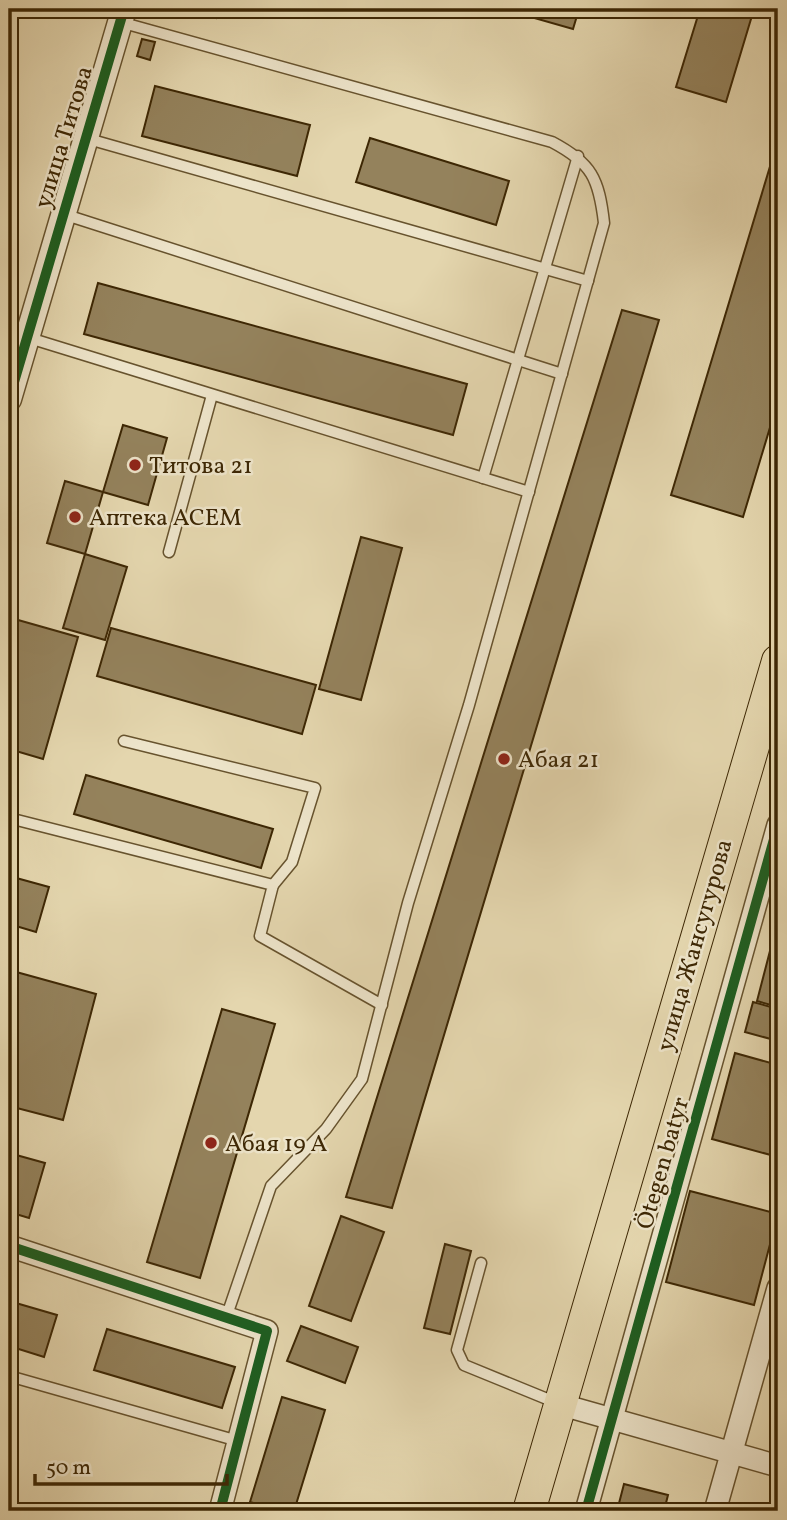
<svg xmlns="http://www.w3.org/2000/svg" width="787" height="1520" font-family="Vollkorn,serif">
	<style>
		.building { fill: #94825c; stroke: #3d2704; stroke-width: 2 }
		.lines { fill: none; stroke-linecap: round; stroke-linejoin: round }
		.service-casing { stroke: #67532e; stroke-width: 13 }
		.minor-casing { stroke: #67532e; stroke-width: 24 }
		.tertiary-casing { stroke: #67532e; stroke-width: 27 }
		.primary-casing { stroke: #3d2704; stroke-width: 34 }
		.service { stroke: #ede4ca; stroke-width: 10 }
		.minor { stroke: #ede4ca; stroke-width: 21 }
		.tertiary { stroke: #ede4ca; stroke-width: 24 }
		.primary { stroke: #e4d6ae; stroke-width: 32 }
		.cycleway-casing { stroke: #ede4ca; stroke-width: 15 }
		.cycleway { stroke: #1b5e20; stroke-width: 10 }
		.poi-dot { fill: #8f2418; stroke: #ede4ca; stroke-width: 2.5 }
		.labels { text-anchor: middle; stroke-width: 5; stroke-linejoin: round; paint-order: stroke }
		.street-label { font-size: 24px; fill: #3d2704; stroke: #ede4ca }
		.poi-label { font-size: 24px; fill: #3d2704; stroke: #ede4ca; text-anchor: start }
	</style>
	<rect width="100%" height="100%" fill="#e4d6ae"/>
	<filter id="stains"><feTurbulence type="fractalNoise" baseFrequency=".00286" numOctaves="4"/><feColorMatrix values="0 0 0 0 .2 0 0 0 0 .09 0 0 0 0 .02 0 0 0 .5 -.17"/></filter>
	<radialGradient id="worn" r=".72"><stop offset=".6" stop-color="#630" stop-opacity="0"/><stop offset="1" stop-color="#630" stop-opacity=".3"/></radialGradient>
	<g class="building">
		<polygon points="187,9 218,9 216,18"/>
		<polygon points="503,9 579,9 573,29"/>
		<polygon points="700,9 754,9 726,102 676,87"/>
		<polygon points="142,39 155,42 150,60 137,56"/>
		<polygon points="155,86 310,125 297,176 142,136"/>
		<polygon points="370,138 509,181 496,225 356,182"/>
		<polygon points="778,140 778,401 743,517 671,495"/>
		<polygon points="98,283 467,384 453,435 84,334"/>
		<polygon points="622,310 659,320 392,1208 346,1197"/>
		<polygon points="123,425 167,438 148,505 103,492"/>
		<polygon points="65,481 103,492 85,554 47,543"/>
		<polygon points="361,537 402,548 361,700 319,689"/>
		<polygon points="85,554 127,567 105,640 63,628"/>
		<polygon points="11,618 78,637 43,759 9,749 9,627"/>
		<polygon points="111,628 316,685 302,734 97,676"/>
		<polygon points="86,775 273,829 261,868 74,814"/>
		<polygon points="9,876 49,887 36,932 9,924"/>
		<polygon points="778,920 778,1007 757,1001"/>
		<polygon points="9,970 96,994 63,1120 9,1106"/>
		<polygon points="753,1002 778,1009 778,1041 745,1032"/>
		<polygon points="222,1009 275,1024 200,1278 147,1262"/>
		<polygon points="735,1053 778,1065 778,1157 712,1139"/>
		<polygon points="9,1153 45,1163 29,1218 9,1212"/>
		<polygon points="690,1191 778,1214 754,1305 666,1282"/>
		<polygon points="341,1216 384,1232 351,1321 309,1306"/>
		<polygon points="445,1244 471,1251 450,1334 424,1328"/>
		<polygon points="9,1301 57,1315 44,1357 9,1346"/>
		<polygon points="301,1326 358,1347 345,1383 287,1361"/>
		<polygon points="107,1329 235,1367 222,1408 94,1370"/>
		<polygon points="282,1397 325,1410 294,1511 281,1511 250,1502"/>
		<polygon points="624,1484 668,1495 664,1511 617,1511"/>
	</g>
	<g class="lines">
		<defs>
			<g id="service">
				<path d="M 120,22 L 552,142 C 592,163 599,179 604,223 L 469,705 L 408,903 L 362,1079 L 326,1129 L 271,1186 L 226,1318"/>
				<polyline points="85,138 588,281"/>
				<polyline points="63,214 562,374"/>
				<polyline points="26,337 529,492"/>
				<polyline points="483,478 578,156"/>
				<polyline points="169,552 212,395"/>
				<polyline points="124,741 315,788 292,862 273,885"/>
				<polyline points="9,818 273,885 260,936 382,1005"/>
				<polyline points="481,1263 457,1350 464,1365 557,1403"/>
				<polyline points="9,1376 238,1441"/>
			</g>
			<g id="minor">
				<polyline points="9,1246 267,1331 220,1511"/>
				<polyline points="559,1404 778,1466"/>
				<polyline points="586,1511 778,825"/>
				<polyline points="715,1511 778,1288"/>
			</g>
			<polyline id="tertiary" points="9,399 124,9"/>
			<polyline id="primary" points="529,1511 778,661"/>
		</defs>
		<use href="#service" class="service-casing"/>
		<use href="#minor" class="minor-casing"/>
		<use href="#tertiary" class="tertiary-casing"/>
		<use href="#primary" class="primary-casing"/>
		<use href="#service" class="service"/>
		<use href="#minor" class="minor"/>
		<use href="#tertiary" class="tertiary"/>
		<use href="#primary" class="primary"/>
		<defs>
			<g id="cycleway">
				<polyline points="9,399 124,9"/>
				<polyline points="9,1246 267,1331 220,1511"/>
				<polyline points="586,1511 778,825"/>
			</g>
		</defs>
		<use href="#cycleway" class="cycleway-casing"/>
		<use href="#cycleway" class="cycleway"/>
	</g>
	<g class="poi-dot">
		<circle cx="135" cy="465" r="7"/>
		<circle cx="75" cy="517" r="7"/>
		<circle cx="504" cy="759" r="7"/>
		<circle cx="211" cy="1143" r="7"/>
	</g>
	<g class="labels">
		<g class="street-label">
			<text transform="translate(63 137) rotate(-73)" y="8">улица Титова</text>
			<text transform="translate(694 945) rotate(-74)" y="8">улица Жансугурова</text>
			<text transform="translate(662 1163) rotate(-74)" y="8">Ötegen batyr</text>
		</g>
		<g class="poi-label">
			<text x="149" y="473">Титова 21</text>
			<text x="89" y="525">Аптека АСЕМ</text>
			<text x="518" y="767">Абая 21</text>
			<text x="225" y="1151">Абая 19 А</text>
		</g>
	</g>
	<rect width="787" height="1520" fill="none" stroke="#e4d6ae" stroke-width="35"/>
	<rect x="10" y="10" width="766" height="1499" fill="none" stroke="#3d2704" stroke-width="3.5"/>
	<rect x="18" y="18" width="752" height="1485" fill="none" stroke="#3d2704" stroke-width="2"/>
	<path d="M35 1474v10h192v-10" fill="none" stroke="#3d2704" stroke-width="3.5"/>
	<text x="46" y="1474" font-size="21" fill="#3d2704" stroke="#ede4ca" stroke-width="5" paint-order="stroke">50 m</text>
	<rect width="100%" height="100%" filter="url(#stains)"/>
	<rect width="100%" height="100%" fill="url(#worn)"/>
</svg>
